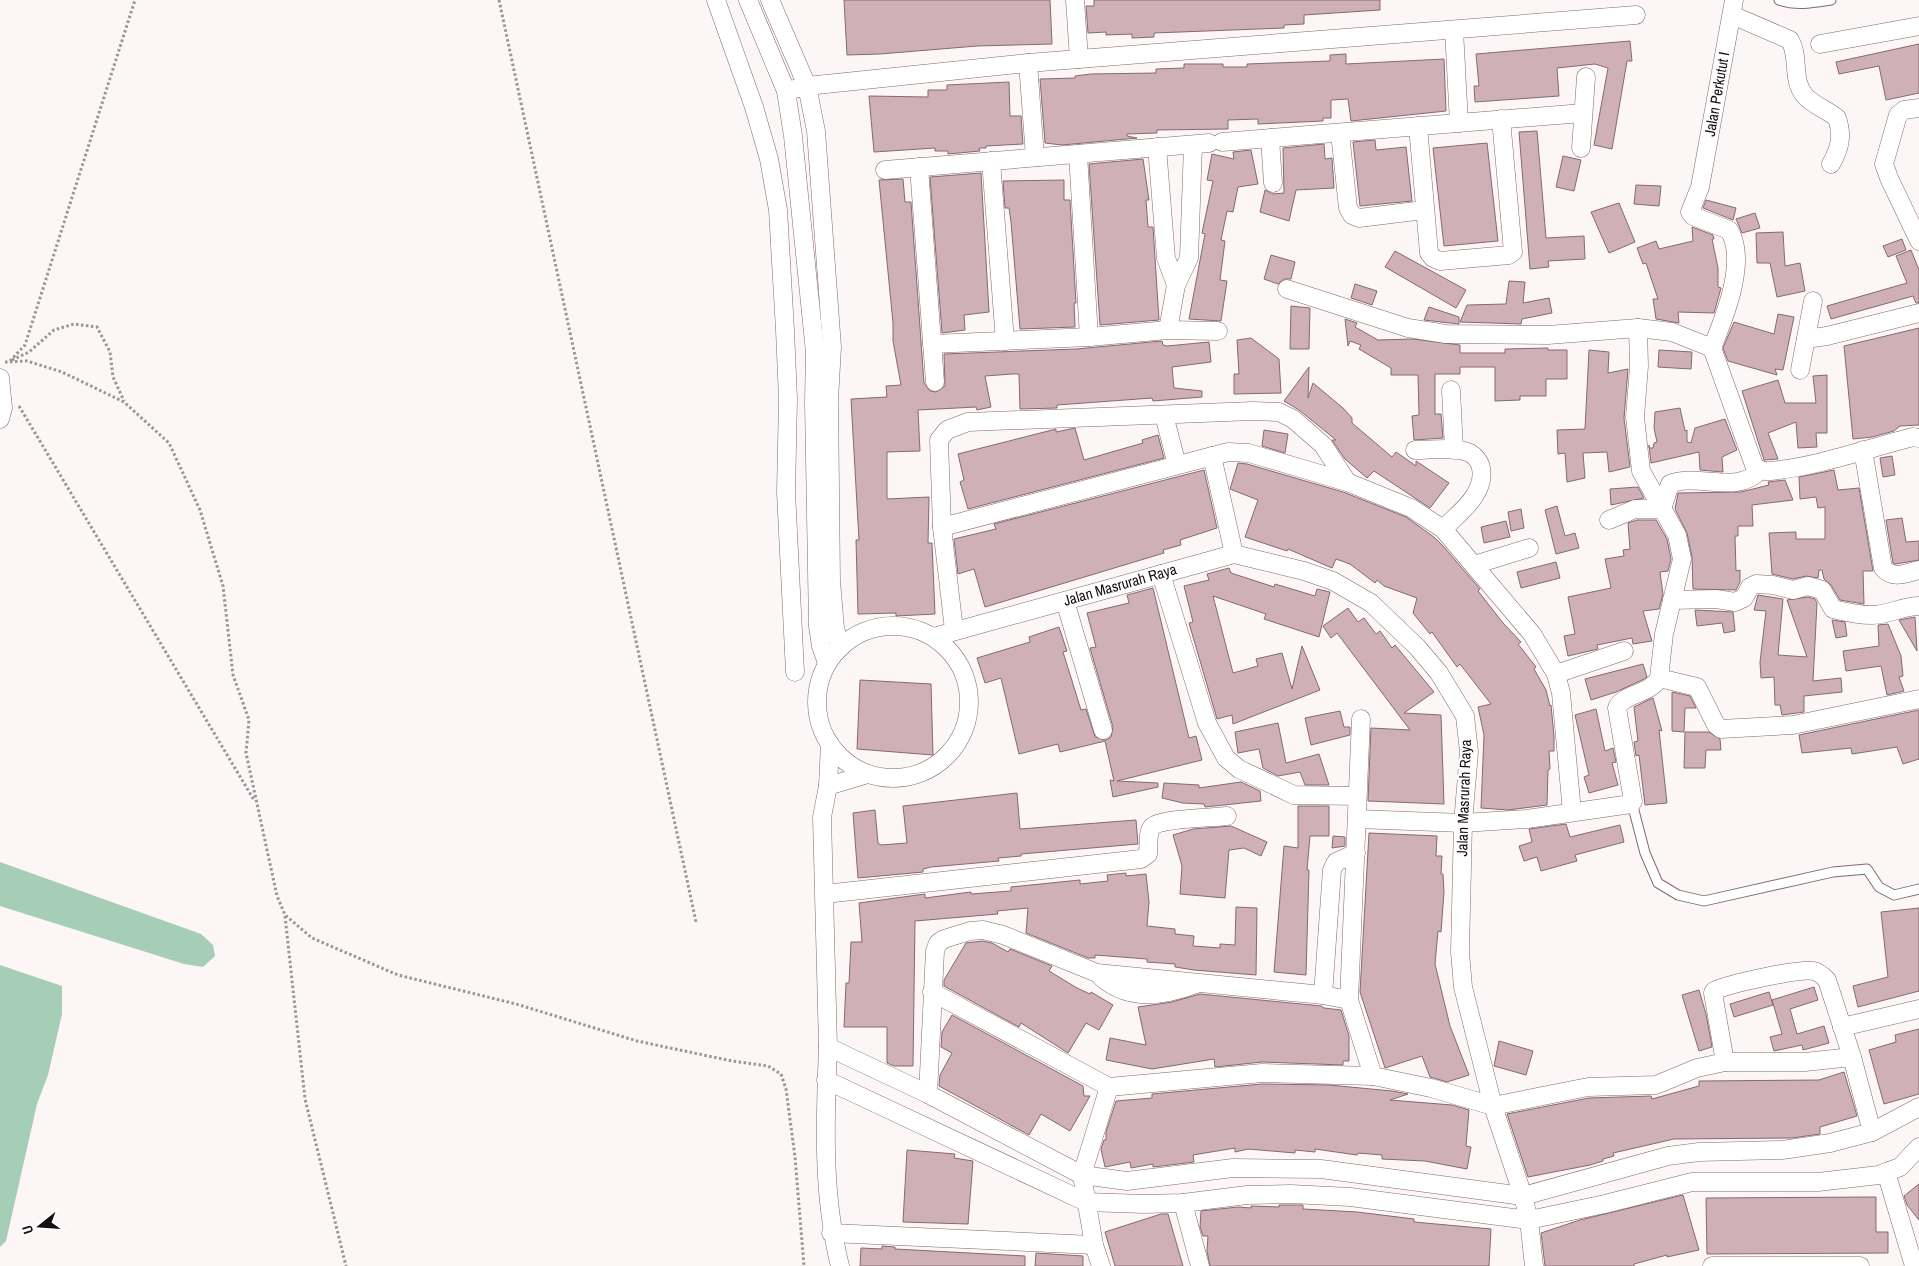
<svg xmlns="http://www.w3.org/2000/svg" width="1919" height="1266" font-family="'Archivo Narrow',sans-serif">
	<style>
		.water { fill: #a6cdb5 }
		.building { fill: #d0b0b7; stroke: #866970 }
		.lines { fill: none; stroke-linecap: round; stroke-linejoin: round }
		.service-casing { stroke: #84676e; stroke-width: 11 }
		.minor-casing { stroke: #84676e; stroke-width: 19 }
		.path { stroke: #9c9496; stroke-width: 3; stroke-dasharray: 2.5 2.5; stroke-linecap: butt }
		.service { stroke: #fff; stroke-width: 9 }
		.minor { stroke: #fff; stroke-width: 18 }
		.labels { text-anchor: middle; stroke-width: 4.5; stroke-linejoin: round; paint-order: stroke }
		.street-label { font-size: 15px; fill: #180d10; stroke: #fff }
	</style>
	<rect width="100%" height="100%" fill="#fcf6f7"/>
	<g class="water">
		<polygon points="0,862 201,934 213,945 215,956 203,967 184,964 0,906"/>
		<polygon points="0,965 62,986 62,1014 48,1075 37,1104 6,1241 0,1247"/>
	</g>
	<g class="building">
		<polygon points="844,0 1050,0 1052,44 977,46 880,54 847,55"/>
		<polygon points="1094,0 1380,0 1380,10 1304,15 1304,24 1284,25 1284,28 1154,33 1154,37 1132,38 1132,34 1106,35 1106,32 1088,33 1086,6 1094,6"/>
		<polygon points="1630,41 1632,61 1627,61 1612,149 1594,145 1608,68 1595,64 1557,68 1559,96 1475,102 1474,86 1479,86 1476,54"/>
		<polygon points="1919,44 1919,93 1886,100 1879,66 1839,74 1836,62"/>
		<polygon points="1346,54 1346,64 1444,59 1446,111 1351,121 1348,99 1331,100 1331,118 1323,118 1323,121 1258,124 1258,119 1228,120 1228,129 1157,130 1157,133 1127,134 1127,136 1137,138 1062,145 1045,143 1040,79 1075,78 1075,76 1091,74 1156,73 1156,69 1184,68 1184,64 1223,64 1223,67 1247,67 1247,64 1330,61 1330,55"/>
		<polygon points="1009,82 1010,116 1021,116 1023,144 986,146 986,148 979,148 980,151 948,154 948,151 935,151 935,148 874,152 869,96 928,97 928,90 947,90 947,85"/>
		<polygon points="1537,131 1546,238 1584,236 1585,259 1548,261 1549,267 1530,269 1519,132"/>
		<polygon points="1375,140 1376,150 1406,147 1412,201 1360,206 1353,142"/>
		<polygon points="1487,143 1498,241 1444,246 1433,148"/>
		<polygon points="1324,144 1325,159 1332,158 1334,188 1296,190 1289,221 1260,212 1265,190 1273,194 1284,193 1283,148"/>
		<polygon points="1251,150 1258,184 1238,187 1233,212 1227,211 1221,240 1225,241 1220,280 1227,281 1221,321 1189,319 1205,234 1202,233 1213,181 1207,180 1212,154 1234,159 1233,152"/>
		<polygon points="1563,156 1581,160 1574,191 1556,187"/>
		<polygon points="1143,159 1149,200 1146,200 1148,227 1153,227 1159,320 1100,325 1089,164"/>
		<polygon points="981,173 989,312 964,315 965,330 942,333 930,177"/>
		<polygon points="903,179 905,202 911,202 924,383 930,391 936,392 945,386 944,354 1076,349 1162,341 1163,345 1167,346 1209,342 1211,362 1172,367 1174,388 1202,391 1202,397 1153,401 1152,398 1057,405 1057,408 1020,409 1019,374 1012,374 985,376 991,407 977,410 976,407 918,410 920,451 887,452 887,499 929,497 928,543 932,543 935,614 896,616 896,613 858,614 856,540 859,540 851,399 887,397 886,386 901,385 893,341 893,323 879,180"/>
		<polygon points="1064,180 1064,200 1070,200 1076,303 1074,303 1075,327 1020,329 1011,222 1009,208 1005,208 1003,181"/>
		<polygon points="1636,185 1661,186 1659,206 1634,204"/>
		<polygon points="1706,200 1736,208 1733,220 1703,208"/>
		<polygon points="1619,203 1635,242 1609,253 1591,212"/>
		<polygon points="1755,213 1760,228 1742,233 1736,219"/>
		<polygon points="1692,227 1713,235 1714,239 1712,239 1718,268 1718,287 1721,288 1714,313 1678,312 1679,323 1656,319 1653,299 1658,299 1646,263 1643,264 1637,248 1656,241 1659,249 1693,241"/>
		<polygon points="1783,232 1785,266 1800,263 1805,291 1777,297 1770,263 1757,263 1756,233"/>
		<polygon points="1902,239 1906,250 1888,257 1883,246"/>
		<polygon points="1911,250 1919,270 1919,303 1916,303 1913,296 1831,319 1827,306 1907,283 1896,256"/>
		<polygon points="1395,251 1466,290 1456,308 1385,267"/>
		<polygon points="1271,255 1295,262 1291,279 1284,279 1278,284 1264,279"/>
		<polygon points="1509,281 1525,282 1523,303 1549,298 1552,313 1522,319 1521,324 1460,322 1467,305 1506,304"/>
		<polygon points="1355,284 1377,291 1372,305 1351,298"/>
		<polygon points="1291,306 1310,308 1309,349 1290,349"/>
		<polygon points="1429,307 1459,317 1459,324 1424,320"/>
		<polygon points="1778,314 1794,317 1783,370 1775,369 1777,375 1728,361 1723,348 1734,322 1774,334"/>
		<polygon points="1345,319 1357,323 1355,327 1378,340 1413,339 1460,345 1460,353 1505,353 1505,349 1548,348 1548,350 1567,350 1567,379 1546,379 1546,396 1520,396 1520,400 1495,401 1495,367 1460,367 1460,374 1435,374 1435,414 1441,414 1443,438 1414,440 1412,416 1419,415 1418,375 1391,375 1391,368 1359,349 1361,345 1350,341 1348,346"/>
		<polygon points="1919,328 1919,425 1900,426 1894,431 1872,437 1853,439 1844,346"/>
		<polygon points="1251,338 1279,359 1281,393 1234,394 1234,374 1239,374 1237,340"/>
		<polygon points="1589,350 1609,352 1608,373 1628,369 1624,418 1630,467 1609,472 1607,452 1583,453 1585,478 1567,482 1565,453 1558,454 1557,430 1585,429"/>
		<polygon points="1659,350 1692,352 1691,369 1658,367"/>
		<polygon points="1309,367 1308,398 1313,383 1343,408 1352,418 1352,423 1392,457 1396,452 1416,466 1416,461 1449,483 1430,508 1374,471 1367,478 1345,459 1332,440 1336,440 1299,410 1284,401"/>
		<polygon points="1827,375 1827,433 1816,433 1817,447 1798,448 1796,422 1768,433 1778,459 1764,460 1742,391 1778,380 1785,403 1816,403 1813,376"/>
		<polygon points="1680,408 1685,431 1687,430 1687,442 1691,443 1695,428 1725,419 1737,450 1722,457 1723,472 1700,470 1699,452 1651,463 1649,445 1649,448 1653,448 1654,443 1657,442 1654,428 1655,412"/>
		<polygon points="1075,428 1084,460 1143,443 1142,440 1158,435 1164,458 968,509 960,482 964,480 958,454 1056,429 1056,432"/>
		<polygon points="1264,430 1288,434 1285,453 1262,446"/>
		<polygon points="1892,456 1895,475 1883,477 1880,458"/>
		<polygon points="1238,463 1247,464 1343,492 1406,517 1434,537 1443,546 1480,589 1478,591 1503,623 1521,642 1518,644 1536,667 1534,669 1546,690 1550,706 1551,705 1554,736 1554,751 1549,751 1550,769 1548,770 1547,805 1508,810 1481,808 1484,735 1478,707 1491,704 1460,664 1457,667 1432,632 1430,634 1413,613 1417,598 1384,586 1377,580 1375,583 1350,564 1336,559 1332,568 1288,549 1287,551 1245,537 1258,500 1230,489"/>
		<polygon points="1204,470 1217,528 1180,540 1181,545 1163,550 1164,553 985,607 974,569 958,574 954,539 996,529 994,524"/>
		<polygon points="1834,470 1838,490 1859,488 1873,571 1863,571 1864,604 1840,600 1831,585 1824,579 1822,570 1819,570 1818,578 1806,576 1793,579 1772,574 1769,533 1796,532 1796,539 1825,539 1825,507 1818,508 1816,497 1800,499 1799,477"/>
		<polygon points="1785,480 1793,500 1752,505 1753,526 1738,526 1738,536 1735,536 1736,571 1740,570 1740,582 1736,590 1693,589 1692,557 1687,533 1675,509 1678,493 1741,492 1769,485 1768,482"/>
		<polygon points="1638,487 1644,498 1611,505 1610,489"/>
		<polygon points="1557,506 1565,536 1575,533 1579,548 1556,554 1545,510"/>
		<polygon points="1521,509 1524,528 1511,531 1508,512"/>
		<polygon points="1902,518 1906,542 1919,541 1919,560 1896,564 1893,563 1886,520"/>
		<polygon points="1637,520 1656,520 1667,539 1671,559 1668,571 1660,572 1663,594 1659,609 1643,611 1652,641 1633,644 1632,638 1597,645 1598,649 1568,656 1564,636 1575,634 1568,597 1611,588 1605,559 1624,556 1623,550 1630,549 1628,523"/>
		<polygon points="1506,521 1510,537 1484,543 1481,527"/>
		<polygon points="1556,562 1560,578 1521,588 1517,572"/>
		<polygon points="1229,568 1231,573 1274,587 1275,584 1315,596 1317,589 1330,592 1319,637 1264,619 1266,614 1213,596 1233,673 1258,666 1256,659 1282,653 1292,689 1302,646 1320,690 1233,724 1232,715 1217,719 1189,623 1193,622 1184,586 1209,580 1207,574"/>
		<polygon points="1153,588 1189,738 1196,736 1202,760 1117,781 1158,783 1158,787 1113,797 1110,780 1114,781 1105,741 1060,752 1058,744 1019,754 1001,678 985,683 977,658 1030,642 1029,637 1059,627 1067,651 1063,652 1081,710 1086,709 1095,737 1106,740 1111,737 1113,727 1090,648 1096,647 1087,613 1129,603 1127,595"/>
		<polygon points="1758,595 1783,599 1778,655 1807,657 1787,600 1808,597 1815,599 1817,603 1813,681 1841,678 1842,692 1804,696 1804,712 1782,715 1780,705 1775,705 1774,677 1761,678 1760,662 1766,611 1754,610"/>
		<polygon points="1348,608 1358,622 1364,618 1376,634 1380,631 1392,648 1395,645 1434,692 1404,713 1441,715 1444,804 1368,801 1371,728 1410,730 1337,633 1331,638 1323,626"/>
		<polygon points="1695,610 1733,612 1735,631 1724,633 1722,623 1697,626"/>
		<polygon points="1915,617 1917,651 1899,620"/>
		<polygon points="1832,620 1845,622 1847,636 1836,638"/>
		<polygon points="1888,624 1901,656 1903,676 1899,677 1904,691 1887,695 1881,666 1846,671 1843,651 1879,646 1878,625"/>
		<polygon points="1643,664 1647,677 1644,679 1616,692 1591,700 1585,679"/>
		<polygon points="860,680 931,684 933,755 857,749"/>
		<polygon points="1672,692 1690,696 1696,708 1685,708 1684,732 1672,731"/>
		<polygon points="1653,698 1662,731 1659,730 1667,803 1645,805 1639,755 1636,756 1634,742 1638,741 1634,707"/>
		<polygon points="1596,709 1605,751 1613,748 1616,762 1612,763 1618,785 1589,793 1584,777 1589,775 1575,715"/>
		<polygon points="1919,710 1919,759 1903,764 1897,747 1852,754 1851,748 1802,753 1799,735"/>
		<polygon points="1340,711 1344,727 1350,727 1350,735 1311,745 1305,718"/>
		<polygon points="1278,723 1286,763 1319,754 1329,785 1305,785 1300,772 1278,776 1263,768 1259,749 1238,753 1235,732"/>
		<polygon points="1685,732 1709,732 1720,739 1721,750 1706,750 1705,768 1684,768"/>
		<polygon points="1241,782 1260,791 1261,801 1205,807 1204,804 1183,803 1162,798 1164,783 1199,785 1199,788"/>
		<polygon points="1017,793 1020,829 1136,820 1138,844 1021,854 1021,856 998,858 999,861 931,867 923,869 923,872 858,878 853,813 875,810 878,843 881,845 907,843 903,806"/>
		<polygon points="1298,806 1329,806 1329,836 1310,836 1307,870 1309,870 1306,975 1274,972 1284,846 1298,848"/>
		<polygon points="1566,824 1570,837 1620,825 1624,842 1575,855 1577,861 1541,871 1537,857 1524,861 1519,846 1532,842 1529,829"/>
		<polygon points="1231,826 1267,842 1261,856 1244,848 1229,850 1225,898 1180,894 1182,866 1173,835 1193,829"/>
		<polygon points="1369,833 1437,836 1436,856 1442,856 1441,874 1443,874 1444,892 1441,932 1438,931 1435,964 1450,1026 1469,1075 1447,1082 1430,1077 1422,1056 1385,1068 1360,992"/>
		<polygon points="1333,836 1345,837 1345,846 1332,848"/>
		<polygon points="1126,873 1126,876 1146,874 1149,902 1147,926 1175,929 1175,934 1194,936 1193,946 1220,948 1220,944 1235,945 1236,907 1257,908 1256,975 1194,970 1175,967 1175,964 1147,962 1147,959 1095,955 1095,958 1088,958 1026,933 1028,908 997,911 998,914 915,921 913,1066 894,1066 887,1063 887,1027 844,1027 846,983 849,983 851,942 862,942 859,903 925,894 925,898 971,892 971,894 1011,891 1011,887 1080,880 1080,884 1108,881 1107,875"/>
		<polygon points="1919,908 1919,991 1858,1007 1853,986 1888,977 1881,912"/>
		<polygon points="982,941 992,943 1008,952 1010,949 1052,966 1049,971 1077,988 1090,994 1091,992 1113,1005 1099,1030 1086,1023 1068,1053 1021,1023 1019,1027 944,986 944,980 966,943"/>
		<polygon points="1814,987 1818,1000 1790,1009 1797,1034 1824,1026 1829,1043 1803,1050 1802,1045 1774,1051 1770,1037 1782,1034 1772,1000"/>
		<polygon points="1699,990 1706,1014 1712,1047 1699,1051 1682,995"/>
		<polygon points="1769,992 1773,1005 1734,1017 1730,1004"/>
		<polygon points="1200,994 1321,1006 1324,1008 1341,1010 1349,1036 1349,1061 1343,1061 1343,1065 1262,1062 1215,1067 1214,1059 1152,1069 1106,1060 1110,1038 1146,1045 1138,1007 1172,1002"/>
		<polygon points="952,1015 1083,1086 1084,1096 1090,1096 1070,1131 1041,1114 1029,1135 939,1086 940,1075 952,1053 941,1047 942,1032"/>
		<polygon points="1919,1029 1919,1094 1884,1104 1869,1050 1896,1042 1895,1035"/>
		<polygon points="1499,1041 1533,1051 1526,1075 1494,1066"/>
		<polygon points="1844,1072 1857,1116 1820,1127 1820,1134 1792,1138 1674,1139 1613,1153 1614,1156 1603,1159 1603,1161 1590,1165 1528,1177 1507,1114 1589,1098 1651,1096 1652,1099 1699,1086 1699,1081 1819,1080"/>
		<polygon points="1262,1084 1329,1085 1392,1091 1408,1094 1390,1100 1452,1105 1469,1110 1466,1146 1471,1147 1467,1169 1425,1161 1382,1159 1382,1155 1358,1153 1357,1155 1315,1149 1315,1152 1295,1150 1295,1153 1248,1149 1235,1152 1235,1148 1193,1155 1194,1162 1153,1167 1153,1164 1131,1168 1130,1162 1105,1167 1101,1149 1104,1140 1106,1140 1106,1132 1116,1101 1152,1098 1152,1094"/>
		<polygon points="907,1150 955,1154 954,1158 973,1161 968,1224 903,1222"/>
		<polygon points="1919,1184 1919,1220 1907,1205 1904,1196"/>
		<polygon points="1683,1195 1699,1250 1667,1257 1667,1255 1634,1264 1634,1266 1545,1266 1541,1233 1580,1220"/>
		<polygon points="1876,1197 1876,1232 1888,1232 1888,1253 1707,1254 1706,1198"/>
		<polygon points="1279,1205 1303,1205 1303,1209 1357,1212 1414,1219 1414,1222 1491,1229 1489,1266 1210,1266 1207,1251 1208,1236 1203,1236 1200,1227 1201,1211 1238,1207 1251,1208 1251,1206 1279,1207"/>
		<polygon points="1161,1214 1168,1214 1183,1266 1115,1266 1105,1232"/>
		<polygon points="882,1246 895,1247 895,1249 1025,1256 1025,1266 860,1266 861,1248 882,1249"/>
		<polygon points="1036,1253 1083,1256 1083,1266 1035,1266"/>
	</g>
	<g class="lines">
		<defs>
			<g id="service">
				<path d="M 1779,0 C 1797,6 1812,3 1831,0"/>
				<polyline points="1632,803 1645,853 1658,883 1678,895 1704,901 1833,872 1867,869 1879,887 1894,895 1919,889"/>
			</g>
			<g id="minor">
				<polyline points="716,0 754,107 769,159 778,210 785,330 788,399 786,492 795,672"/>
				<polyline points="748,0 786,91 793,136 815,352 814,402 818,626 821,646 827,663"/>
				<polyline points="770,0 807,86 816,131 832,347 829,400 831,581 835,628 840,648"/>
				<polyline points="1075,0 1079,59"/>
				<path d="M 1732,15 L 1790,40 C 1800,57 1791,80 1805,96 C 1813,105 1827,110 1837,118 C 1843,136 1840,148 1831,164"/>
				<polyline points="1454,30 1459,123"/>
				<polyline points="1820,44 1919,26"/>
				<polyline points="1028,63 1035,157"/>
				<polyline points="786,91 807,86 1028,63 1636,15"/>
				<polyline points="1919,108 1904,110 1898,115 1884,164 1889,178 1919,241"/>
				<polyline points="1418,126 1429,253 1433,258 1440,261 1509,255 1513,252 1501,119"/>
				<polyline points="1340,133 1348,208 1352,215 1359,218 1424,210"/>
				<polyline points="1270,138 1273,183"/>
				<polyline points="1222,142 1583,113"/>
				<polyline points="1157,147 1166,258 1176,285"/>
				<polyline points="1581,148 1586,77"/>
				<polyline points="1078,154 1089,337"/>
				<polyline points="991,161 1005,341"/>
				<polyline points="919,167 935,382"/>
				<polyline points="885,170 1209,143"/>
				<path d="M 1287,289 L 1408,328 L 1446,334 L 1548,335 L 1638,328 L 1672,332 L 1712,348 L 1754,465 C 1758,470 1764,472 1771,471 C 1819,466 1866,449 1913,437 L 1919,438"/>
				<polyline points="1168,330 1176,285 1189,258 1193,145"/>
				<polyline points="1806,339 1827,336 1919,313"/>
				<polyline points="932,344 1089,337 1168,330 1218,331"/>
				<path d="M 1712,348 C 1724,318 1748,261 1729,230 L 1693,216 L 1690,212 L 1700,187 L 1734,0"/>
				<polyline points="1800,370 1813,301"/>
				<polyline points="0,378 3,408 0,419"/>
				<polyline points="1451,390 1454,450"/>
				<polyline points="1164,415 1177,465"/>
				<path d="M 1415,450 C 1432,450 1454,446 1470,453 C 1475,456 1480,462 1481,468 C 1486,494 1459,513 1443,529"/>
				<path d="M 1863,450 L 1883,568 C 1893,580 1906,573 1919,570"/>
				<polyline points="1212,456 1234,554"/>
				<path d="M 1609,520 L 1635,509 L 1662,509 L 1670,484 C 1697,472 1737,496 1760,470"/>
				<polyline points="942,527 1228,452 1249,453 1347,482"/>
				<polyline points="1474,565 1529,548"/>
				<polyline points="1161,574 1207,723 1226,758 1239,769 1294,795 1357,796"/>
				<path d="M 1672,600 L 1716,599 L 1735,602 L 1744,598 L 1750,587 L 1756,584 L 1773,585 L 1793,590 L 1808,586 L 1822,590 L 1833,609 C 1845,612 1860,615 1872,615 C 1888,615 1903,606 1919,606"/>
				<polyline points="1065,601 1103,730"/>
				<circle cx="893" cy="702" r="76"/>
				<polyline points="954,630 942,527 939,440 947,430 968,422 1253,411 1279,412 1293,419 1323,445 1347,482 1411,508 1443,529 1532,634 1556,674 1561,693 1572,812"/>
				<polyline points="934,637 1234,554 1304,571 1333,581 1371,603 1417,647 1439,673 1465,716 1469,752 1463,823 1460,952 1463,987 1493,1106 1523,1196 1529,1220 1534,1266"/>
				<polyline points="1556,674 1624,651"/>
				<polyline points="1659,678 1697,687 1716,725 1721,729 1793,725 1919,699"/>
				<polyline points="1361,719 1349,1000 1373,1076"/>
				<polyline points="830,744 828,786 822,817 828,1047 928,1094 1082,1175 1127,1181 1233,1168 1321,1169 1523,1196 1668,1156 1699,1152 1782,1150 1830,1143 1872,1132 1919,1107"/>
				<polyline points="828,786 868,774"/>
				<path d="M 1357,819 L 1463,823 L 1527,819 L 1631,804 L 1633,801 L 1617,708 C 1623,693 1650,695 1659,678 L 1664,634 L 1682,559 L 1677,535 L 1641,471 L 1635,417 L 1639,366 L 1638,328"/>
				<path d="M 825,894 L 1141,859 L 1148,854 C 1149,847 1147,833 1152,827 C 1161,818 1212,818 1227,816"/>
				<path d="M 1097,973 C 1125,1002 1161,997 1196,984"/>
				<polyline points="932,992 1109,1087 1262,1073 1373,1076 1431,1088 1493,1106 1588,1087 1656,1085 1697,1068 1725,1062 1805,1062 1852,1057"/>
				<polyline points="1323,995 1332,870 1336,862 1356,853"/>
				<polyline points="1842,1027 1919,1009"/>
				<path d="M 828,1047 C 825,1120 822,1194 840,1266"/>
				<path d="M 1725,1062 L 1713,993 L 1714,991 C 1727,984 1801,968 1814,971 C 1819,972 1823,976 1827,980 L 1852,1057 L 1872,1132"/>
				<polyline points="826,1080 1086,1202 1144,1204 1183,1203 1247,1195 1291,1194 1350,1197 1529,1220 1605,1204 1692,1182 1818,1182 1879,1175 1900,1167 1919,1147"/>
				<polyline points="928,1094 935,951 938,943 944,939 970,931 983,930 1003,935 1097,973 1323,995 1349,1000"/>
				<polyline points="1886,1172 1914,1266"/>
				<polyline points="1183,1203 1200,1266"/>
				<polyline points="831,1233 1094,1245"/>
				<polyline points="1101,1266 1094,1245 1082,1175 1109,1087"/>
				<polyline points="1712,1266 1860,1266"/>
			</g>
		</defs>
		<use href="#service" class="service-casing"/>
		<use href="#minor" class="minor-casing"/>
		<g class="path">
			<polyline points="499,0 696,922"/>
			<polyline points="12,360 29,352 54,330 74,324 97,327 110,352 113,377 124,401"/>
			<polyline points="10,361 25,345 135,0"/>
			<polyline points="5,362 27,361 62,372 124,402 169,443 200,510 223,586 233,675 249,720 246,753 277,896 285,915 312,938 398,975 516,1004 637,1041 732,1061 768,1066 781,1074 786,1089 795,1157 804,1266"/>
			<polyline points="19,406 254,800"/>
			<polyline points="285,916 305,1099 346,1266"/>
		</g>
		<use href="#service" class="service"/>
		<use href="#minor" class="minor"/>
	</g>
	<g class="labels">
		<g class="street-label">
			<text transform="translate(1717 94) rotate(-80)" y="5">Jalan Perkutut I</text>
			<text transform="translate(1120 585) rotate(-16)" y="5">Jalan Masrurah Raya</text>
			<text transform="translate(1464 798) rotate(-88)" y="5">Jalan Masrurah Raya</text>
		</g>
	</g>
	<g transform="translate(40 1226) rotate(253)" stroke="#ffffff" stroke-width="4" paint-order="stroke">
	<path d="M0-4L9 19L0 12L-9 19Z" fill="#180d10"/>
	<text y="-8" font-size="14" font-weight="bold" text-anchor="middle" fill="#180d10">U</text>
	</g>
</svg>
